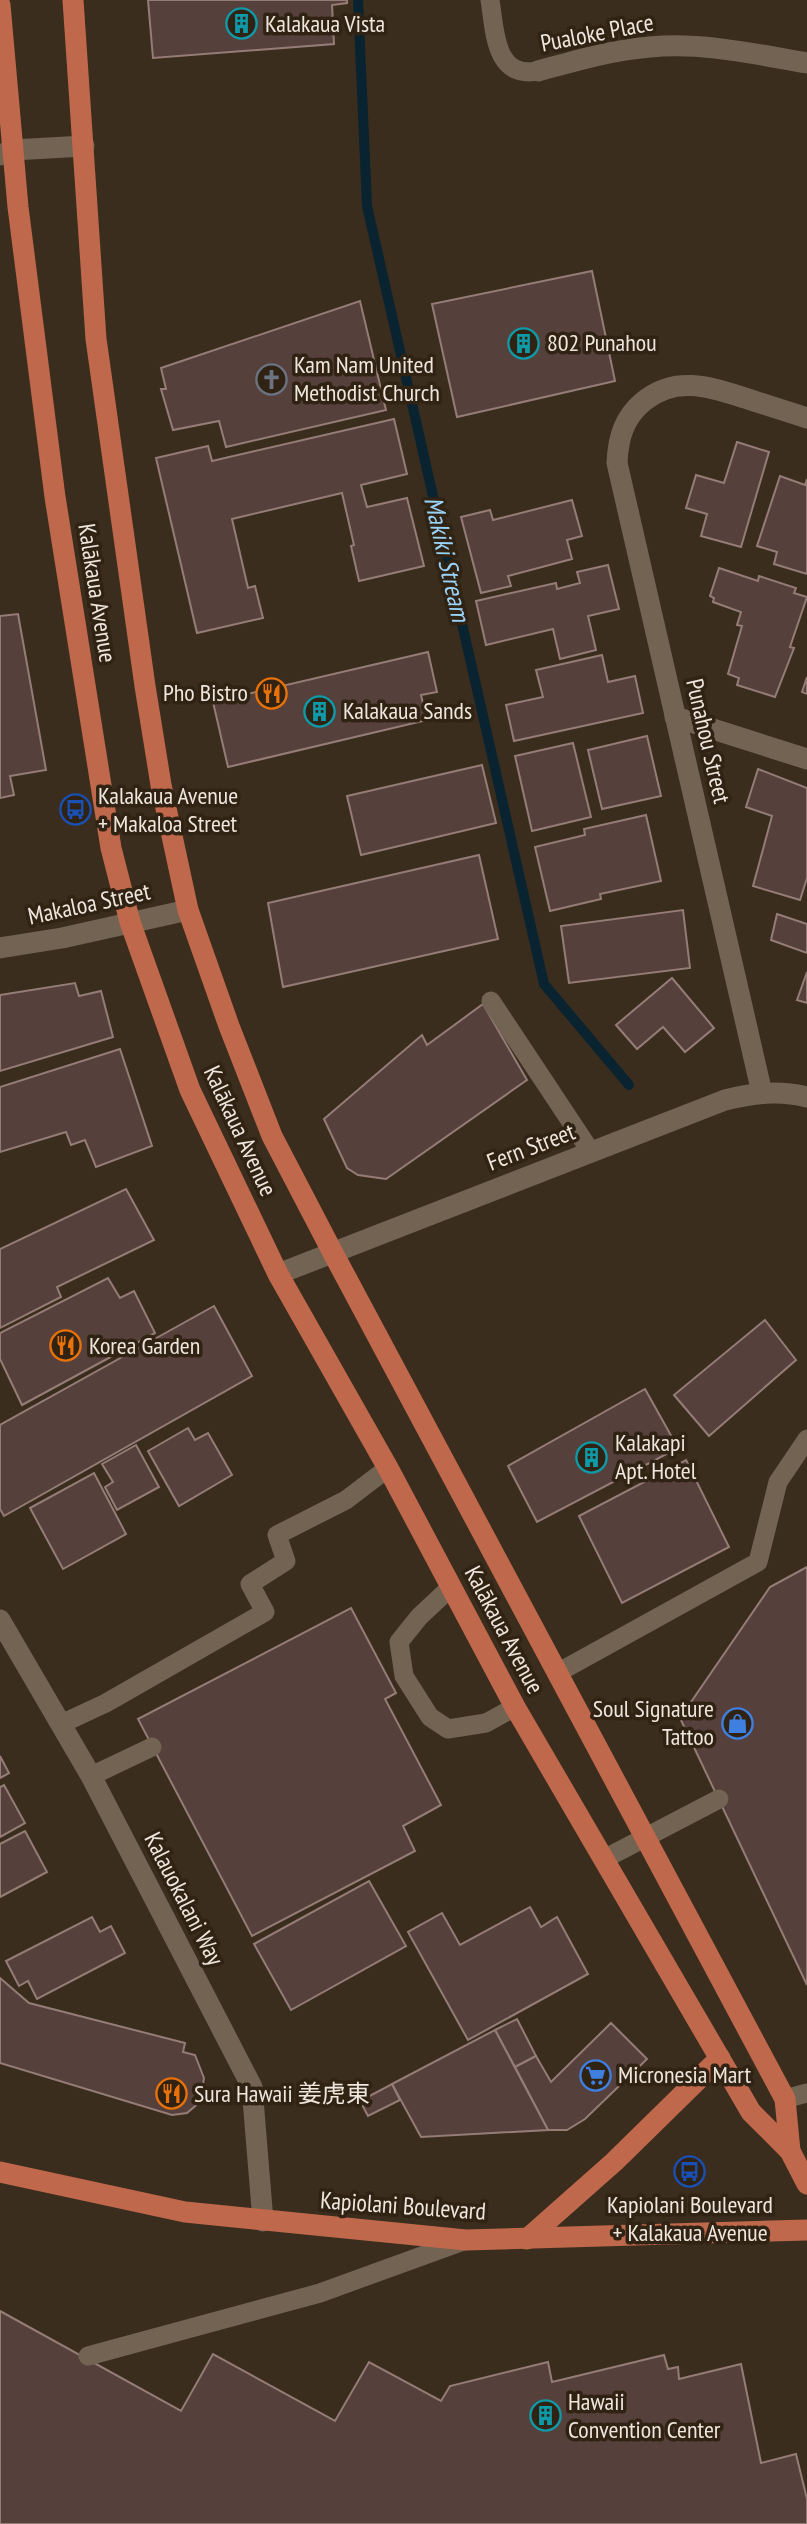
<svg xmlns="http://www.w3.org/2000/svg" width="807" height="2524" font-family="'PT Sans Narrow','Noto Sans SC',sans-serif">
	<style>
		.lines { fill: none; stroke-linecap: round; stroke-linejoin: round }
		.stream { stroke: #092331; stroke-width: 10 }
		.building { fill: #56403c; stroke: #957c77; stroke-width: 2 }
		.service { stroke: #726352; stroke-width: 19 }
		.minor { stroke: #726352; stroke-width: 21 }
		.primary { stroke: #c0684c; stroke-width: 21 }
		.labels { text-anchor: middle; stroke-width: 7; stroke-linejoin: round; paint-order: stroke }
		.poi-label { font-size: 24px; fill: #efe6dd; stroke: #302313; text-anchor: start }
		.street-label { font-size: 24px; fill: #efe6dd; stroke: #302313 }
		.water-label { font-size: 26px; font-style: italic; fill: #99d3f8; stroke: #302313 }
	</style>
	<rect width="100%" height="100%" fill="#3a2d1d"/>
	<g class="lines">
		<polyline class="stream" points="358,0 367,206 544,984 629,1085"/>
	</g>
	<g class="building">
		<polygon points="148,0 347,0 347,3 332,5 334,44 153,58"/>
		<polygon points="592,271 615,381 457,417 432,304"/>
		<polygon points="360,301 386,410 226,447 219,421 173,430 161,389 166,389 161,368"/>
		<polygon points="394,419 407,474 361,485 367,507 407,498 424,566 359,581 351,546 354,545 342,493 232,519 248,588 255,586 263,618 197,633 156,458 208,446 212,461"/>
		<polygon points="737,442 769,452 741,547 701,536 707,514 686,508 696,475 724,483"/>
		<polygon points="780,476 805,485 807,479 807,574 774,564 777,552 757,546"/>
		<polygon points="572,500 582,536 567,540 572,559 508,576 511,586 481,593 461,517 490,510 493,520"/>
		<polygon points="608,565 619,609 588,616 596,650 560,659 553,629 486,645 476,601 556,583 557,589 580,583 577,572"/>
		<polygon points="719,568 758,581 759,576 796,588 794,593 807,597 790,647 794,648 775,697 737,685 739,678 728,674 742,626 737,625 741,612 713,602 714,598 710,596"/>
		<polygon points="18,614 46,770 10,776 14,795 0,798 0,616"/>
		<polygon points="428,652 437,692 421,695 427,720 228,767 213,702"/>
		<polygon points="602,655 608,682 635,676 643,713 514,741 506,705 543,697 536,670"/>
		<polygon points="807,677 807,694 802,692"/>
		<polygon points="647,736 661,796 602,809 588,750"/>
		<polygon points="573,743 591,817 532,831 515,756"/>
		<polygon points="482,765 496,823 361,855 347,796"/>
		<polygon points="758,769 807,788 807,878 800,900 753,886 772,816 746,807"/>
		<polygon points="646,815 661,881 600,894 601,899 550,911 535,847 585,835 584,829"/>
		<polygon points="479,855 498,939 283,987 268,903"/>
		<polygon points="683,910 690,968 569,983 561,926"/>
		<polygon points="777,914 807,924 807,953 771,940"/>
		<polygon points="807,972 807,1003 797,1000"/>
		<polygon points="672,978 714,1028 685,1052 663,1027 637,1049 616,1025"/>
		<polygon points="75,983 79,996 101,991 113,1037 0,1071 0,995"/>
		<polygon points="483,1004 527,1080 386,1179 358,1175 347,1168 324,1119 422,1035 427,1045"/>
		<polygon points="120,1049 152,1146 96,1167 85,1140 71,1145 66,1132 0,1152 0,1087"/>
		<polygon points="126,1189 154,1240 57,1287 61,1297 0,1328 0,1249"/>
		<polygon points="108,1278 120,1298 134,1291 155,1333 22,1405 0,1359 0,1333"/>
		<polygon points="214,1306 252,1376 4,1516 0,1509 0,1425"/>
		<polygon points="765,1320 796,1360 709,1436 674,1395"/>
		<polygon points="645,1389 678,1448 537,1522 508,1466"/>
		<polygon points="188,1428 195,1440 208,1433 232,1475 179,1506 148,1451"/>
		<polygon points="136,1445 159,1487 117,1510 105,1487 113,1482 102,1464"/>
		<polygon points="686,1460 729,1547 622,1603 579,1516"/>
		<polygon points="94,1473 126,1534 63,1569 30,1508"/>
		<polygon points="807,1567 807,1985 680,1718 770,1587"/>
		<polygon points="351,1608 396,1693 385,1699 441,1805 403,1826 415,1851 252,1936 138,1719"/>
		<polygon points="0,1756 9,1773 0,1778"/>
		<polygon points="4,1785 25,1823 0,1837 0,1787"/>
		<polygon points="25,1831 47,1872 0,1897 0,1844"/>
		<polygon points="369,1881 406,1946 291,2010 254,1944"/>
		<polygon points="530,1907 541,1927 557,1917 588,1974 468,2040 408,1932 442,1913 460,1945"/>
		<polygon points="92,1917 100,1932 111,1926 125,1953 37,1999 28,1981 19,1986 6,1961"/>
		<polygon points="0,1978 29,2003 185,2043 183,2052 195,2055 204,2078 200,2102 187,2113 172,2115 0,2063"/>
		<polygon points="517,2019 536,2056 515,2067 495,2030"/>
		<polygon points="611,2023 647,2059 585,2119 567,2130 548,2130 515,2067 536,2056 551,2082"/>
		<polygon points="495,2030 548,2130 421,2137 392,2084"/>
		<polygon points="392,2084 400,2100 368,2116 360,2101"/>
		<polygon points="0,2311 181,2411 213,2354 335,2421 369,2362 441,2401 450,2386 548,2362 552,2382 664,2355 668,2369 678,2367 679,2379 741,2364 761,2463 796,2454 807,2499 807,2524 0,2524"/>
	</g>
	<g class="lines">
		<g class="service">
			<path d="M 490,0 C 495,30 494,79 538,71"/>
			<polyline points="491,1001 591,1152"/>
			<polyline points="451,1587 419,1617 399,1642 404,1676 430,1717 448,1729 486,1723 515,1707"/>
			<polyline points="559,1672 758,1562 778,1482 807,1439"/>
			<polyline points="61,1724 106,1703 265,1612 250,1584 286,1561 277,1535 346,1500 388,1468"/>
			<polyline points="91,1776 152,1747"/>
			<polyline points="604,1859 719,1799"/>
			<polyline points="785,2099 807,2093"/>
			<polyline points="88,2356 320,2293 466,2240"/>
		</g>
		<g class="minor">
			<path d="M 538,71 C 575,61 612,50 650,47 C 703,42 755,54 807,63"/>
			<polyline points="0,155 13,150 84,146"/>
			<polyline points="675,717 807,759"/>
			<polyline points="0,948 62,938 188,910"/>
			<path d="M 762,1093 L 617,463 C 618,438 624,417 644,401 C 676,375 710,387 745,398 C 766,405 786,411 807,418"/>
			<path d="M 278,1274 L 725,1100 C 753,1093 779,1090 807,1097"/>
			<polyline points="0,1620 91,1776 252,2087 263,2221"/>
		</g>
		<g class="primary">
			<polyline points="73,0 96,339 145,686 161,785 188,910 229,1026 272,1136 333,1253 785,2099 790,2151"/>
			<polyline points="0,5 18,207 55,497 111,848 130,922 190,1090 278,1274 388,1468 515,1707 751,2112 790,2151 807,2184"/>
			<polyline points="0,2172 185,2212 466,2240 807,2230"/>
			<polyline points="527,2239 614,2162 720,2058"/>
		</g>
	</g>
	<defs>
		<symbol id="building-ring" viewBox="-11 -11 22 22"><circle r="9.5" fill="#302313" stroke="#0f9aa8" stroke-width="1.5"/><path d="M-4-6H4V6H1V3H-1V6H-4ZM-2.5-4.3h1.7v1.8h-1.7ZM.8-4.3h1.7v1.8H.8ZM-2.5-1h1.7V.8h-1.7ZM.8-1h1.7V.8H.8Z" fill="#0f9aa8"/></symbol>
		<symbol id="church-ring" viewBox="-11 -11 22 22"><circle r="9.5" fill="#302313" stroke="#6b7280" stroke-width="1.5"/><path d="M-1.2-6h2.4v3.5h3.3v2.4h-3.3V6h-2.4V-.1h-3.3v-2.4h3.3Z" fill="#6b7280"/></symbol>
		<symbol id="restaurant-ring" viewBox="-11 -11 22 22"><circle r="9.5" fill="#302313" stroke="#e8710a" stroke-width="1.5"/><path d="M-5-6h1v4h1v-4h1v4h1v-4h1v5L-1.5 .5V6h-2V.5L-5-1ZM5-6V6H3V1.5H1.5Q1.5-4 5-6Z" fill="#e8710a"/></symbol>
		<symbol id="bus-ring" viewBox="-11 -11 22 22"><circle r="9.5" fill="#302313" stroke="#1a4fb4" stroke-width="1.5"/><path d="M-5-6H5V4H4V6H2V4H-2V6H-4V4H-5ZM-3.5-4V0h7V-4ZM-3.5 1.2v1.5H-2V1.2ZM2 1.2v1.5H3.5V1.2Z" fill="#1a4fb4"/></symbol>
		<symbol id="shop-ring" viewBox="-11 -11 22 22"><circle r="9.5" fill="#302313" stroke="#3f7fe0" stroke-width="1.5"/><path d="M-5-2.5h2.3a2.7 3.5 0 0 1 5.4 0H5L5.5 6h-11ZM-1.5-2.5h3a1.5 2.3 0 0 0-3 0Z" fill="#3f7fe0"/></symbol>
		<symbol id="supermarket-ring" viewBox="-11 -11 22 22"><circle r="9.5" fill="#302313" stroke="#3f7fe0" stroke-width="1.5"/><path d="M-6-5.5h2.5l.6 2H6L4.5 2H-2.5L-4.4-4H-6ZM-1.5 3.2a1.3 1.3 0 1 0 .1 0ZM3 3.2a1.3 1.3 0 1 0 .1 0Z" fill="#3f7fe0"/></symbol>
	</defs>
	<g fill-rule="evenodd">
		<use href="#building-ring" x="224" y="6" width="35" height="35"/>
		<use href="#building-ring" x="506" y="326" width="35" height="35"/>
		<use href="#church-ring" x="254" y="362" width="35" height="35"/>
		<use href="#restaurant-ring" x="254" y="676" width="35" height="35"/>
		<use href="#building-ring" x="302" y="694" width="35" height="35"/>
		<use href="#bus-ring" x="58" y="792" width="35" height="35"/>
		<use href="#restaurant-ring" x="48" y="1328" width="35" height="35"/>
		<use href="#building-ring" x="574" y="1440" width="35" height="35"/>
		<use href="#shop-ring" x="720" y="1706" width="35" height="35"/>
		<use href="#supermarket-ring" x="578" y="2058" width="35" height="35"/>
		<use href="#restaurant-ring" x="154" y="2076" width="35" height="35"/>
		<use href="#bus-ring" x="672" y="2154" width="35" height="35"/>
		<use href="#building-ring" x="528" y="2398" width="35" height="35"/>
	</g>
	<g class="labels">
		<g class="poi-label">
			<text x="265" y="32">Kalakaua Vista</text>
			<text x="547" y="351">802 Punahou</text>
			<text x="294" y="373">Kam Nam United<tspan x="294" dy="28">Methodist Church</tspan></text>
			<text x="248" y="701" text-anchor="end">Pho Bistro</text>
			<text x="343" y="719">Kalakaua Sands</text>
			<text x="98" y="804">Kalakaua Avenue<tspan x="98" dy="28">+ Makaloa Street</tspan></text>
			<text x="89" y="1354">Korea Garden</text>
			<text x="615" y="1451">Kalakapi<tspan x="615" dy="28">Apt. Hotel</tspan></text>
			<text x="714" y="1717" text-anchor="end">Soul Signature<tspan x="714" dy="28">Tattoo</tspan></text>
			<text x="618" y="2083">Micronesia Mart</text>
			<text x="194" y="2102">Sura Hawaii 姜虎東</text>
			<text x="690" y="2213" text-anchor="middle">Kapiolani Boulevard<tspan x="690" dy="28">+ Kalakaua Avenue</tspan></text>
			<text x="568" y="2410">Hawaii<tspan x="568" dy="28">Convention Center</tspan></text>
		</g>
		<g class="street-label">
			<text transform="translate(597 33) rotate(-11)" y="8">Pualoke Place</text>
			<text transform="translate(97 593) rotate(81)" y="8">Kalākaua Avenue</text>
			<text transform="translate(708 741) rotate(77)" y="8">Punahou Street</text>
			<text transform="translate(89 904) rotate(-12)" y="8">Makaloa Street</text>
			<text transform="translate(240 1131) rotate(65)" y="8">Kalākaua Avenue</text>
			<text transform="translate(531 1147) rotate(-21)" y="8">Fern Street</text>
			<text transform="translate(504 1630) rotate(62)" y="8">Kalākaua Avenue</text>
			<text transform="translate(184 1899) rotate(63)" y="8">Kalauokalani Way</text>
			<text transform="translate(403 2206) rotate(4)" y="8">Kapiolani Boulevard</text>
		</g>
		<g class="water-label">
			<text transform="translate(447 559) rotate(77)" y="9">Makiki Stream</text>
		</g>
	</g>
</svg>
